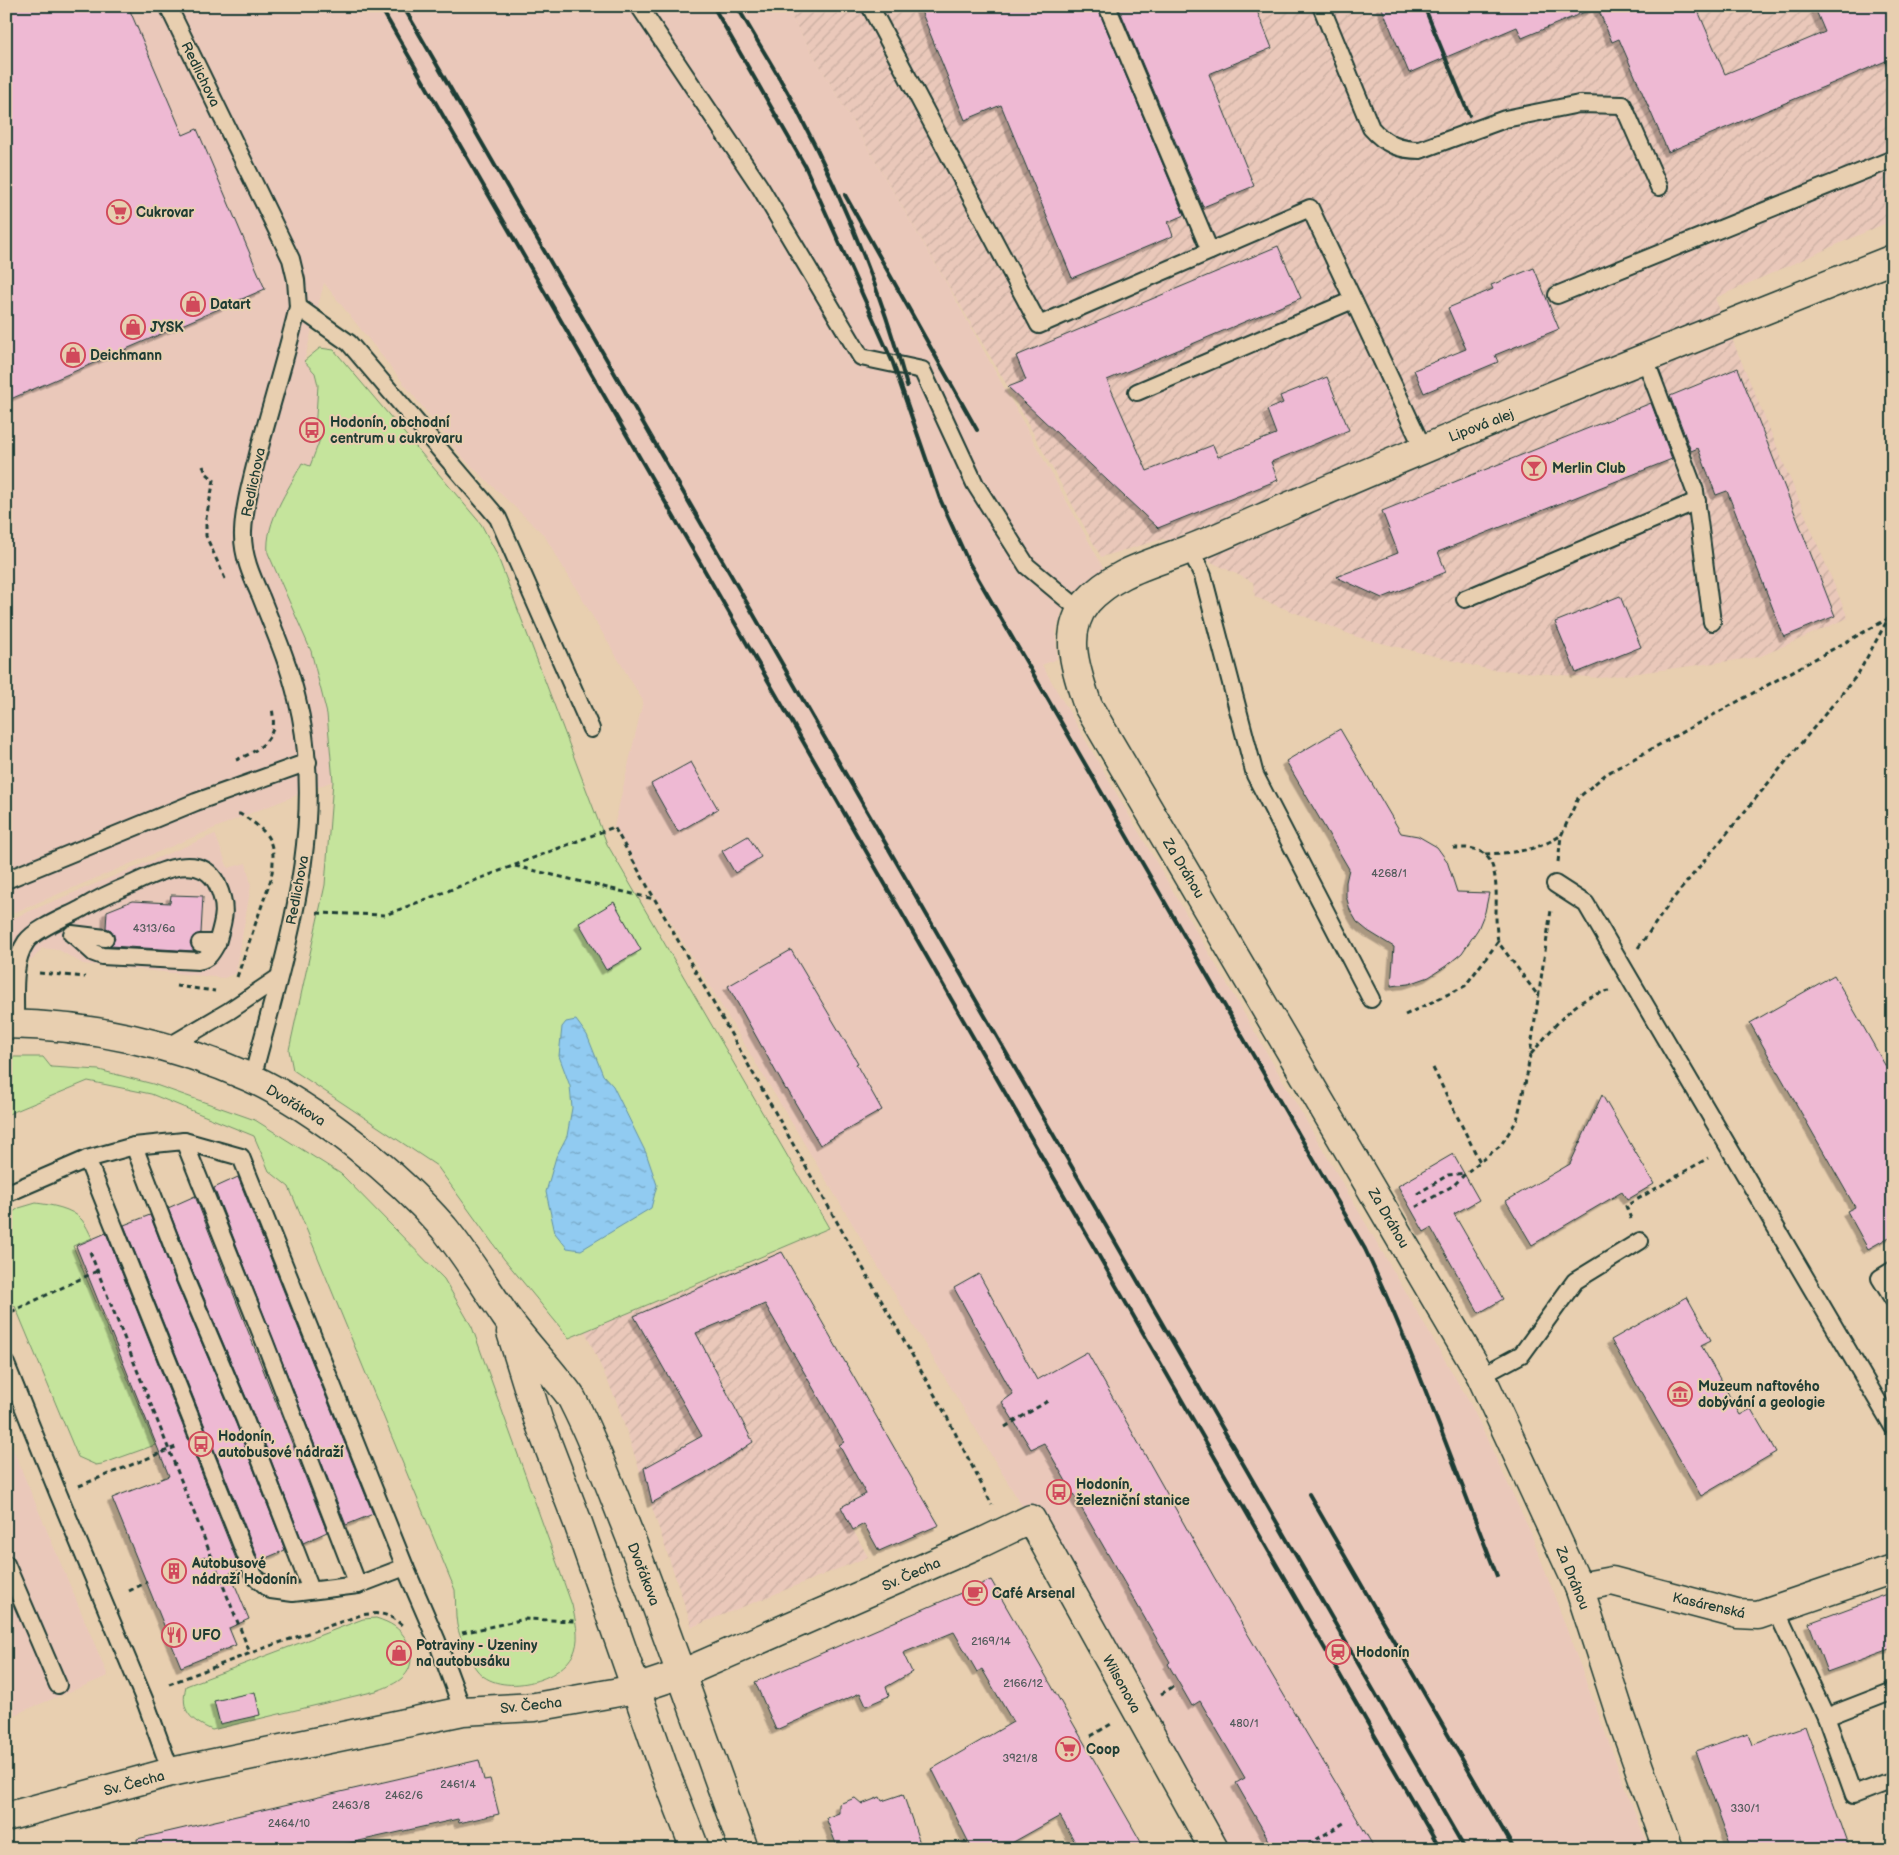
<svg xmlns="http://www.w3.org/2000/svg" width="1899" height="1855" font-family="'Balsamiq Sans',sans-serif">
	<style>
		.built { fill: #eac8ba }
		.industrial { fill: url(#industrial-furrows) }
		.grass { fill: #c5e49c; stroke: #729068 }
		.water { fill: url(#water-ripples); stroke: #6392a5 }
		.building { fill: #eeb9d3; stroke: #1f3d34; filter: url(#shadow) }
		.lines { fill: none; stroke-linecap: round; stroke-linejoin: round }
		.service-casing { stroke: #1f3d34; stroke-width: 20 }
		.minor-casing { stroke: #1f3d34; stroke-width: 31 }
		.secondary-casing { stroke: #1f3d34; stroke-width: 31 }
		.path { stroke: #1f3d34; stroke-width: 3; stroke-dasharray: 5 4; stroke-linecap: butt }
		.service { stroke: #e8cfb0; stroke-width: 16 }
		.minor { stroke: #e8cfb0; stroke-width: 28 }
		.secondary { stroke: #e8cfb0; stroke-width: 28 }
		.rail { stroke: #1f3d34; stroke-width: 4 }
		.labels { text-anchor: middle; stroke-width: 4; stroke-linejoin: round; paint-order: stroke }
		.number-label { font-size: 11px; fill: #535c5c }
		.street-label { font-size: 14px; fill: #1f3d34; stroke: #e8cfb0 }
		.poi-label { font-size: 14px; font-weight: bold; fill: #1f3d34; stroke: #e8cfb0; text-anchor: start }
	</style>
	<defs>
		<pattern id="industrial-furrows" width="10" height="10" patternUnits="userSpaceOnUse" patternTransform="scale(1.25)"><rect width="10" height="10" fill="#eac8ba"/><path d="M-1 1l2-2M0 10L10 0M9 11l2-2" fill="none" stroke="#c8ada0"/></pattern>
		<pattern id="water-ripples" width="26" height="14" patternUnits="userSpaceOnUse" patternTransform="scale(1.25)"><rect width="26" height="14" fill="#91cbf1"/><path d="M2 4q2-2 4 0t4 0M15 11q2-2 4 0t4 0" fill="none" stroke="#76a6c4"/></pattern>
		<filter id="shadow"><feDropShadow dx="-4.5" dy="4.5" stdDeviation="0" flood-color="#0004"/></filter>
	</defs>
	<rect width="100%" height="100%" fill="#e8cfb0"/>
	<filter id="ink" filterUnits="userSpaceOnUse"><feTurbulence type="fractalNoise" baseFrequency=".02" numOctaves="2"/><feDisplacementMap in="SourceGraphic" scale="10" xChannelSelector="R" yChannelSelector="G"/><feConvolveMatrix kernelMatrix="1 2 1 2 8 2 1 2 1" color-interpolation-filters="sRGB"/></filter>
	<g filter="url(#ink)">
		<g class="built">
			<polygon points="6,6 785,6 946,282 1104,569 1066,599 1056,632 1057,659 1042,665 1471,1405 1531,1533 1641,1829 1651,1849 1228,1849 614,827 643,701 544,535 463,458 324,283 304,361 315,373 323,434 310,466 302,464 268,553 311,651 327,714 333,781 246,815 6,916"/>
			<polygon points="215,834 228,868 246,863 251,885 236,973 224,978 83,964 59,950 42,948 32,960 6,962 6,921"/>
			<polygon points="6,1433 108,1676 6,1718"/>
		</g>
		<g class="industrial">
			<polygon points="785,6 1893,6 1893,220 1715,298 1848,618 1759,657 1600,678 1487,669 1357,637 1255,597 1253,582 1163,539 1101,557 1008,387"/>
			<polygon points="782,1252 907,1470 841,1508 868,1557 692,1627 616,1400 585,1331"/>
		</g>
		<g class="grass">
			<path d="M 320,348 L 334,350 L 481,524 L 496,552 L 607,844 L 829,1228 L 569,1338 L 504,1259 L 437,1166 L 293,1070 L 289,1050 L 325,885 L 333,781 L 327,714 L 311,651 L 268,553 C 265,521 288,491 302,463 L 310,466 L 322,434 L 315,431 L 318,385 L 315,373 L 304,361 Z"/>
			<path d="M 6,1057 L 43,1057 L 51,1067 L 99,1070 L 153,1084 L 255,1120 L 341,1174 L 444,1279 L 472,1327 L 572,1605 C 575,1620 580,1635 575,1650 C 564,1682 498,1698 477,1670 C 470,1662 459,1636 457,1625 C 455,1614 456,1601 455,1590 L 289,1187 L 269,1171 L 254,1136 L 151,1094 L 88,1081 L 6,1115 Z"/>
			<path d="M 36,1203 C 51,1205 72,1208 82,1220 C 86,1225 89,1232 92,1238 L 73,1246 L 155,1445 L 102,1464 L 96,1465 L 78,1457 L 15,1306 L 6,1308 L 6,1217 L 19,1208 Z"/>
			<path d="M 376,1618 C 391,1623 399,1627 407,1641 L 387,1648 L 391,1664 L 411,1658 C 411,1678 393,1685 376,1691 L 212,1730 C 190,1720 180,1711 186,1686 L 363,1619 Z"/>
		</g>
		<polygon class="water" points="576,1020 587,1035 603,1075 613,1086 646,1153 657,1185 651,1208 581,1250 567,1248 555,1233 546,1192 556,1157 567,1136 572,1108 570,1086 559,1056 562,1027 566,1022"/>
		<g class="building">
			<polygon points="6,6 128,6 183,135 197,129 265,289 6,401"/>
			<polygon points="919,6 1097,6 1184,215 1168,222 1173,236 1072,278 1001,105 965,120"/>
			<polygon points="1118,6 1255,6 1272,48 1209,74 1254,186 1203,207"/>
			<polygon points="1381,6 1597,6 1597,7 1522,38 1517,27 1409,73"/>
			<polygon points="1597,6 1696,6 1725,74 1825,32 1814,6 1893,6 1893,58 1668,152 1619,39 1612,42"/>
			<polygon points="1278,246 1301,298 1107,380 1147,471 1213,445 1218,457 1276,434 1267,410 1283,403 1280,396 1327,377 1349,430 1271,462 1278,480 1158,528 1008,387 1026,380 1016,356"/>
			<polygon points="1534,268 1559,329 1495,355 1498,362 1424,393 1414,370 1466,349 1448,308 1493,289 1491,285"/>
			<polygon points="1738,368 1835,616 1784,637 1727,491 1716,495 1698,448 1691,451 1670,396"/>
			<polygon points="1651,403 1672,459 1438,552 1446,572 1382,598 1336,577 1398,553 1382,511"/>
			<polygon points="1620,596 1641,647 1576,673 1555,622"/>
			<polygon points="1340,729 1401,833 1418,836 1437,847 1447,861 1457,892 1489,893 1485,912 1478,929 1462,953 1446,966 1429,977 1409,984 1391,986 1394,947 1368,931 1357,922 1350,910 1346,896 1346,882 1349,869 1286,761"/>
			<polygon points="691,762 718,809 678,832 651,784"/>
			<polygon points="748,836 761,857 735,873 722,851"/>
			<polygon points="171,895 203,896 201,933 195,935 190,943 194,951 110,946 115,939 111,930 106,928 107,911 132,901 170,903"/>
			<polygon points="614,902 641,950 606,970 579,923"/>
			<polygon points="791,950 858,1063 856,1064 882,1110 820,1145 787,1089 786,1090 728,986"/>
			<polygon points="1834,975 1893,1079 1893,1235 1868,1249 1847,1211 1855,1207 1750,1023"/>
			<polygon points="1602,1095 1654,1184 1627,1200 1622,1192 1532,1245 1506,1201 1570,1164"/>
			<polygon points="1453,1154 1479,1200 1454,1214 1503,1299 1479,1313 1431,1228 1424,1232 1398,1186"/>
			<polygon points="238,1177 373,1514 346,1525 214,1188"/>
			<polygon points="195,1196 327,1532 303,1543 254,1416 193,1272 168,1208"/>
			<polygon points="150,1215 175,1280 236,1424 285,1550 259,1561 124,1225"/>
			<polygon points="106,1233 240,1569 230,1573 249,1619 229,1628 236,1645 181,1667 112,1498 169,1476 76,1246"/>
			<polygon points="782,1252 907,1470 939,1525 879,1551 864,1524 853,1530 841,1507 866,1494 839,1445 844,1442 765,1304 696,1333 753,1442 714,1468 652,1503 644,1468 702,1436 634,1316"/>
			<polygon points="979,1274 1037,1380 1087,1352 1214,1577 1375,1849 1274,1849 1236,1783 1245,1778 1200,1701 1192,1706 1168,1664 1170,1662 1044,1443 1031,1449 1002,1402 1013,1394 954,1288"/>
			<polygon points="1687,1297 1711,1340 1701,1345 1740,1415 1751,1409 1776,1452 1701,1496 1611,1340"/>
			<polygon points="991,1580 1011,1615 1145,1849 1079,1849 1060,1816 1001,1849 972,1849 932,1769 1013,1722 982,1669 977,1672 954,1632 903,1653 912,1672 886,1687 889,1696 866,1706 860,1693 776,1730 755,1682"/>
			<polygon points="1893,1592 1893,1648 1827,1672 1809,1623"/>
			<polygon points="255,1692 260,1715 220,1724 214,1701"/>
			<polygon points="1805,1726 1849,1849 1732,1849 1696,1751 1748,1733 1752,1745"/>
			<polygon points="479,1760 484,1780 490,1779 499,1814 459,1823 458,1819 323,1849 138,1849 137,1839"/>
			<polygon points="903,1794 922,1849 838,1849 826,1818 839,1813 839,1804 855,1798 862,1804 880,1797 882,1801"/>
		</g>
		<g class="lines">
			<defs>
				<g id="service">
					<path d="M 168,6 L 291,259 L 296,280 L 298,307 C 286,357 271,405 258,454 C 252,479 244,506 243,532 C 242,555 252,577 261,597 C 274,630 289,664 297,699 C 329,827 284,955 252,1079"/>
					<polyline points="639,6 760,187 861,357 922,370 975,484 1027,566 1081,611"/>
					<polyline points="870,6 1039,325 1310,208 1423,448"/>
					<polyline points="1107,6 1210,251"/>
					<path d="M 1321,6 L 1371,128 C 1385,144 1399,150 1420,150 L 1505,119 L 1579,104 L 1623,105 L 1659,187"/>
					<polyline points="1557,295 1893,159"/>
					<polyline points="298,307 349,343 498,518 591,729"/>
					<polyline points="1645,359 1695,491 1712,622"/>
					<polyline points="1137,392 1353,300"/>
					<polyline points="1190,549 1203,576 1255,775 1371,999"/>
					<polyline points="1465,599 1697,501"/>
					<polyline points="6,880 196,802 308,762"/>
					<polyline points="1555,884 1586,904 1893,1427"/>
					<polyline points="72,934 105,938"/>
					<path d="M 74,935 L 94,953 L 102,956 L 198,961 C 209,959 212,952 217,943"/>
					<path d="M 15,1024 C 16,998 11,964 26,942 C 35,929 66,917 81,909 C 97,899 114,891 132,884 C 156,873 200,850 217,884 C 228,908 224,919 217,943 L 200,943"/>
					<polyline points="166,1048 229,1011 278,978"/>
					<polyline points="184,1141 265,1343 358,1585"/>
					<polyline points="134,1146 184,1276 245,1420 311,1590"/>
					<polyline points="87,1159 254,1576 271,1590 293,1593 358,1585 405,1567"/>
					<polyline points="6,1194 87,1159 134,1146 184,1141 241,1157 405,1567 437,1641 463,1711"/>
					<polyline points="1893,1270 1880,1278 1893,1299"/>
					<polyline points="6,1364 58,1493 147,1706 171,1772"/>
					<polyline points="1481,1376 1522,1354 1575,1281 1640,1241"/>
					<polyline points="6,1564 58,1685"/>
					<polyline points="1776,1610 1826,1717 1854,1795 1893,1780"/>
					<polyline points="1826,1717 1893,1691"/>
				</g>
				<g id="minor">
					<polyline points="1579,1587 1612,1581 1737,1614 1758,1615 1893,1569"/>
					<polyline points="6,1817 171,1772 463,1711 535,1707 636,1689 681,1674 983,1542 1031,1519 1214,1849"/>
					<path d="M 1668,1849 L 1621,1717 L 1579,1587 L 1481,1376 L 1088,706 C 1077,673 1061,633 1087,602 C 1114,572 1151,564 1187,550 C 1212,541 1236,529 1260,519 C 1469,428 1681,343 1893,259"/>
				</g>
				<g id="secondary">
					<path d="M 6,1024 C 89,1025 175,1044 251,1078 C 317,1109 396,1173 444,1228 C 467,1256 485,1287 506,1317 C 521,1338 539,1357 555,1377 C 561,1385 569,1392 573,1401 C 595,1444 613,1494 631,1539 C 671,1642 706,1746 744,1849"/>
					<polyline points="511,1332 538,1419 578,1523 663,1766 695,1849"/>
				</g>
			</defs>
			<use href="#service" class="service-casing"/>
			<use href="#minor" class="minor-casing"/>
			<use href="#secondary" class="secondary-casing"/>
			<g class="path">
				<polyline points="203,466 206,473 214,480 206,518 206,536 226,581"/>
				<path d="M 236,760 C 251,754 269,745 273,728 C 274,722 273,714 272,708"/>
				<path d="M 1453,848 C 1464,848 1474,847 1483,853 C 1499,863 1496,899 1496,915 C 1496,924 1497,934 1498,942"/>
				<path d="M 1485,854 C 1513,853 1536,851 1560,836"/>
				<polyline points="1558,862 1561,836 1578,798 1606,774 1893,616"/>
				<polyline points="515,866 654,899"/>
				<polyline points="317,913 385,915 614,827 946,1415 992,1505"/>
				<polyline points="1638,948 1672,900 1858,674 1888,619"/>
				<polyline points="39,973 85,977"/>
				<path d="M 237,977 L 271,879 C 277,844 271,832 240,814 L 237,814"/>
				<polyline points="176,986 215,991"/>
				<polyline points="1405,1015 1465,986 1498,942 1539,997"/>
				<path d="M 1531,1054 C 1553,1029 1574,996 1610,991"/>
				<polyline points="1433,1068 1480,1162"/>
				<polyline points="1417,1194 1448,1175 1465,1173"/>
				<polyline points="1416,1207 1454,1185 1466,1173 1501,1145 1517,1120 1527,1075 1551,910"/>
				<polyline points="1631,1219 1626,1206 1708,1158"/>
				<polyline points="90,1252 250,1653"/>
				<polyline points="11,1312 97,1271"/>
				<polyline points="1005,1427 1051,1399"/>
				<polyline points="79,1486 178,1446"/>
				<polyline points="201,1559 211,1555"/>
				<polyline points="129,1591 147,1582"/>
				<polyline points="462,1633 525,1619 574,1621"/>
				<path d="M 169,1684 L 264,1648 L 361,1615 C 381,1612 389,1613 404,1627"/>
				<polyline points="1161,1694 1176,1685"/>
				<polyline points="1091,1736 1111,1724"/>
				<polyline points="1301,1849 1347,1821"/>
			</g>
			<use href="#service" class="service"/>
			<use href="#minor" class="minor"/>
			<use href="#secondary" class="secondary"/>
			<g class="rail">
				<polyline points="380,6 1440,1849"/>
				<polyline points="403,6 1465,1849"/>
				<path d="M 713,6 L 805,166 L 893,363 L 940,499 L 968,561 L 1365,1249 C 1415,1355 1454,1467 1497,1576"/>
				<path d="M 737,6 C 756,40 778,73 796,108 C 842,196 881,290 907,386"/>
				<polyline points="1424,6 1469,115"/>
				<polyline points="845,195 977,430"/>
				<polyline points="1309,1494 1514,1849"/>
			</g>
		</g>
	</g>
	<defs>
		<symbol id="supermarket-ring" viewBox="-11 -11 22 22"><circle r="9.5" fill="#e8cfb0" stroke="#d1495b" stroke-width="1.5"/><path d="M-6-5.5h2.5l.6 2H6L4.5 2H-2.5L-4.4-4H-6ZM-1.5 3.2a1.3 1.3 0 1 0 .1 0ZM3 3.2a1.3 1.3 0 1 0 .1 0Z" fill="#d1495b"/></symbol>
		<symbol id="shop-ring" viewBox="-11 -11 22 22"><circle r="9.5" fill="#e8cfb0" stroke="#d1495b" stroke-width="1.5"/><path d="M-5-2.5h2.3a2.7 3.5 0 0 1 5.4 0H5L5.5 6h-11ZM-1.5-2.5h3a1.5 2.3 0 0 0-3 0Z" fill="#d1495b"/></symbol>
		<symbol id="bus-ring" viewBox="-11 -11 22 22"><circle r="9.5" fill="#e8cfb0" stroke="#d1495b" stroke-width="1.5"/><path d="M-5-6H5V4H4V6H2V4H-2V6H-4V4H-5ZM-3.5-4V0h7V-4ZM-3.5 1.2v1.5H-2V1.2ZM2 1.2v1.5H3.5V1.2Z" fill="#d1495b"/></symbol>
		<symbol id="bar-ring" viewBox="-11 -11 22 22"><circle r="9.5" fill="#e8cfb0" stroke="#d1495b" stroke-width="1.5"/><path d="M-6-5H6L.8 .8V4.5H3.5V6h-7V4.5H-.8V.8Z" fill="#d1495b"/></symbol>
		<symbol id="museum-ring" viewBox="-11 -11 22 22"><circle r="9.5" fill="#e8cfb0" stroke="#d1495b" stroke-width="1.5"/><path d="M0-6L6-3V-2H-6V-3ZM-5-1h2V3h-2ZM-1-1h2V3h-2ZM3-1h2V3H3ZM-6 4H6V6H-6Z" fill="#d1495b"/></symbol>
		<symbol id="building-ring" viewBox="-11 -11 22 22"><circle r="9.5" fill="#e8cfb0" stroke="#d1495b" stroke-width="1.5"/><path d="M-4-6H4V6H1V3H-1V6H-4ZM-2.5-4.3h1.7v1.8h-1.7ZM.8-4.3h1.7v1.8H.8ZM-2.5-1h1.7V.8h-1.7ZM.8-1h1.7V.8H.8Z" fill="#d1495b"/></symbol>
		<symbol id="cafe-ring" viewBox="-11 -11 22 22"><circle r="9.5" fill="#e8cfb0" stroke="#d1495b" stroke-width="1.5"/><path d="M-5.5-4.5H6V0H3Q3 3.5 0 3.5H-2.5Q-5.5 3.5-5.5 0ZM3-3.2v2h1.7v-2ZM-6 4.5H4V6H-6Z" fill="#d1495b"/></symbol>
		<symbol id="restaurant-ring" viewBox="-11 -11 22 22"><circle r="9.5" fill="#e8cfb0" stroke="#d1495b" stroke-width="1.5"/><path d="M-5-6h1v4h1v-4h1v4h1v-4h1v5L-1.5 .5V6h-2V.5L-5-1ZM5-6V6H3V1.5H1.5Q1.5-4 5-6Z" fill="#d1495b"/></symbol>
		<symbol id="station-ring" viewBox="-11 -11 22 22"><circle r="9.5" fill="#e8cfb0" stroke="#d1495b" stroke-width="1.5"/><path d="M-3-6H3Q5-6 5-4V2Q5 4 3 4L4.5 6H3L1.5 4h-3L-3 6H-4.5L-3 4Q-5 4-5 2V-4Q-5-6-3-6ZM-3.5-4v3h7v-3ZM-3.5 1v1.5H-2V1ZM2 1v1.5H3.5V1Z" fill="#d1495b"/></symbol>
	</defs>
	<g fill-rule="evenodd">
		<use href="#supermarket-ring" x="105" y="198" width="28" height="28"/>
		<use href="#shop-ring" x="179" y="290" width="28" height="28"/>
		<use href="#shop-ring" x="119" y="313" width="28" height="28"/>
		<use href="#shop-ring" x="59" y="341" width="28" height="28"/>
		<use href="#bus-ring" x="298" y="416" width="28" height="28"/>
		<use href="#bar-ring" x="1520" y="454" width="28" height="28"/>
		<use href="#museum-ring" x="1666" y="1380" width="28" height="28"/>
		<use href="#bus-ring" x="187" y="1430" width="28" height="28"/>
		<use href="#bus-ring" x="1045" y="1478" width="28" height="28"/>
		<use href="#building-ring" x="160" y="1557" width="28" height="28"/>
		<use href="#cafe-ring" x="961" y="1579" width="28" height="28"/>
		<use href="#restaurant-ring" x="160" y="1621" width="28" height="28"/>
		<use href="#station-ring" x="1324" y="1638" width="28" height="28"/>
		<use href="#shop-ring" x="385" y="1639" width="28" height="28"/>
		<use href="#supermarket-ring" x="1054" y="1735" width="28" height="28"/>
	</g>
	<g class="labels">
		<g class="number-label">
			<text x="1389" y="877">4268/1</text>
			<text x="154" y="932">4313/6a</text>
			<text x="991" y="1645">2169/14</text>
			<text x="1023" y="1687">2166/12</text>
			<text x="1244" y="1727">480/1</text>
			<text x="1020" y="1762">3921/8</text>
			<text x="458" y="1788">2461/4</text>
			<text x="404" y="1799">2462/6</text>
			<text x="351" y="1809">2463/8</text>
			<text x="1745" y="1812">330/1</text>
			<text x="289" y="1827">2464/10</text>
		</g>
		<g class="street-label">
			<text transform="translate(201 74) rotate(64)" y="5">Redlichova</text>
			<text transform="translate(1481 425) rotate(-21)" y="5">Lipová alej</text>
			<text transform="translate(253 482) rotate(-78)" y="5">Redlichova</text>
			<text transform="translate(1184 868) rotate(59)" y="5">Za Dráhou</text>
			<text transform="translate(297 890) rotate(-79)" y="5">Redlichova</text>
			<text transform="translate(296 1105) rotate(31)" y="5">Dvořákova</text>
			<text transform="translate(1389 1218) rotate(60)" y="5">Za Dráhou</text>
			<text transform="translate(644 1574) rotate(69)" y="5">Dvořákova</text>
			<text transform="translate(911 1574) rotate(-24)" y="5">Sv. Čecha</text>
			<text transform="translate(1573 1578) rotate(68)" y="5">Za Dráhou</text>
			<text transform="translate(1709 1605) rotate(13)" y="5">Kasárenská</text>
			<text transform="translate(1122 1684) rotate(61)" y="5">Wilsonova</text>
			<text transform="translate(531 1705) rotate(-6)" y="5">Sv. Čecha</text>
			<text transform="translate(134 1783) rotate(-15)" y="5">Sv. Čecha</text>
		</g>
		<g class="poi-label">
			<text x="136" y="217">Cukrovar</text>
			<text x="210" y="309">Datart</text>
			<text x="150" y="332">JYSK</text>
			<text x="90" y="360">Deichmann</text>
			<text x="330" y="427">Hodonín, obchodní<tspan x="330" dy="16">centrum u cukrovaru</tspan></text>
			<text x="1552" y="473">Merlin Club</text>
			<text x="1698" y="1391">Muzeum naftového<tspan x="1698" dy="16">dobývání a geologie</tspan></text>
			<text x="218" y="1441">Hodonín,<tspan x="218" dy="16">autobusové nádraží</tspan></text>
			<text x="1076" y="1489">Hodonín,<tspan x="1076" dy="16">železniční stanice</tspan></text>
			<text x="192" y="1568">Autobusové<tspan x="192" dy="16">nádraží Hodonín</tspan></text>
			<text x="992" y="1598">Café Arsenal</text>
			<text x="192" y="1640">UFO</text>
			<text x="416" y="1650">Potraviny - Uzeniny<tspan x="416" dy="16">na autobusáku</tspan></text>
			<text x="1356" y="1657">Hodonín</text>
			<text x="1086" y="1754">Coop</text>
		</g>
	</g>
	<rect width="1899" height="1855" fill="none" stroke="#e8cfb0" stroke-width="25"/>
	<rect x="12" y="12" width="1874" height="1830" fill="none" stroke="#1f3d34" stroke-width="2" filter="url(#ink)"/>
</svg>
